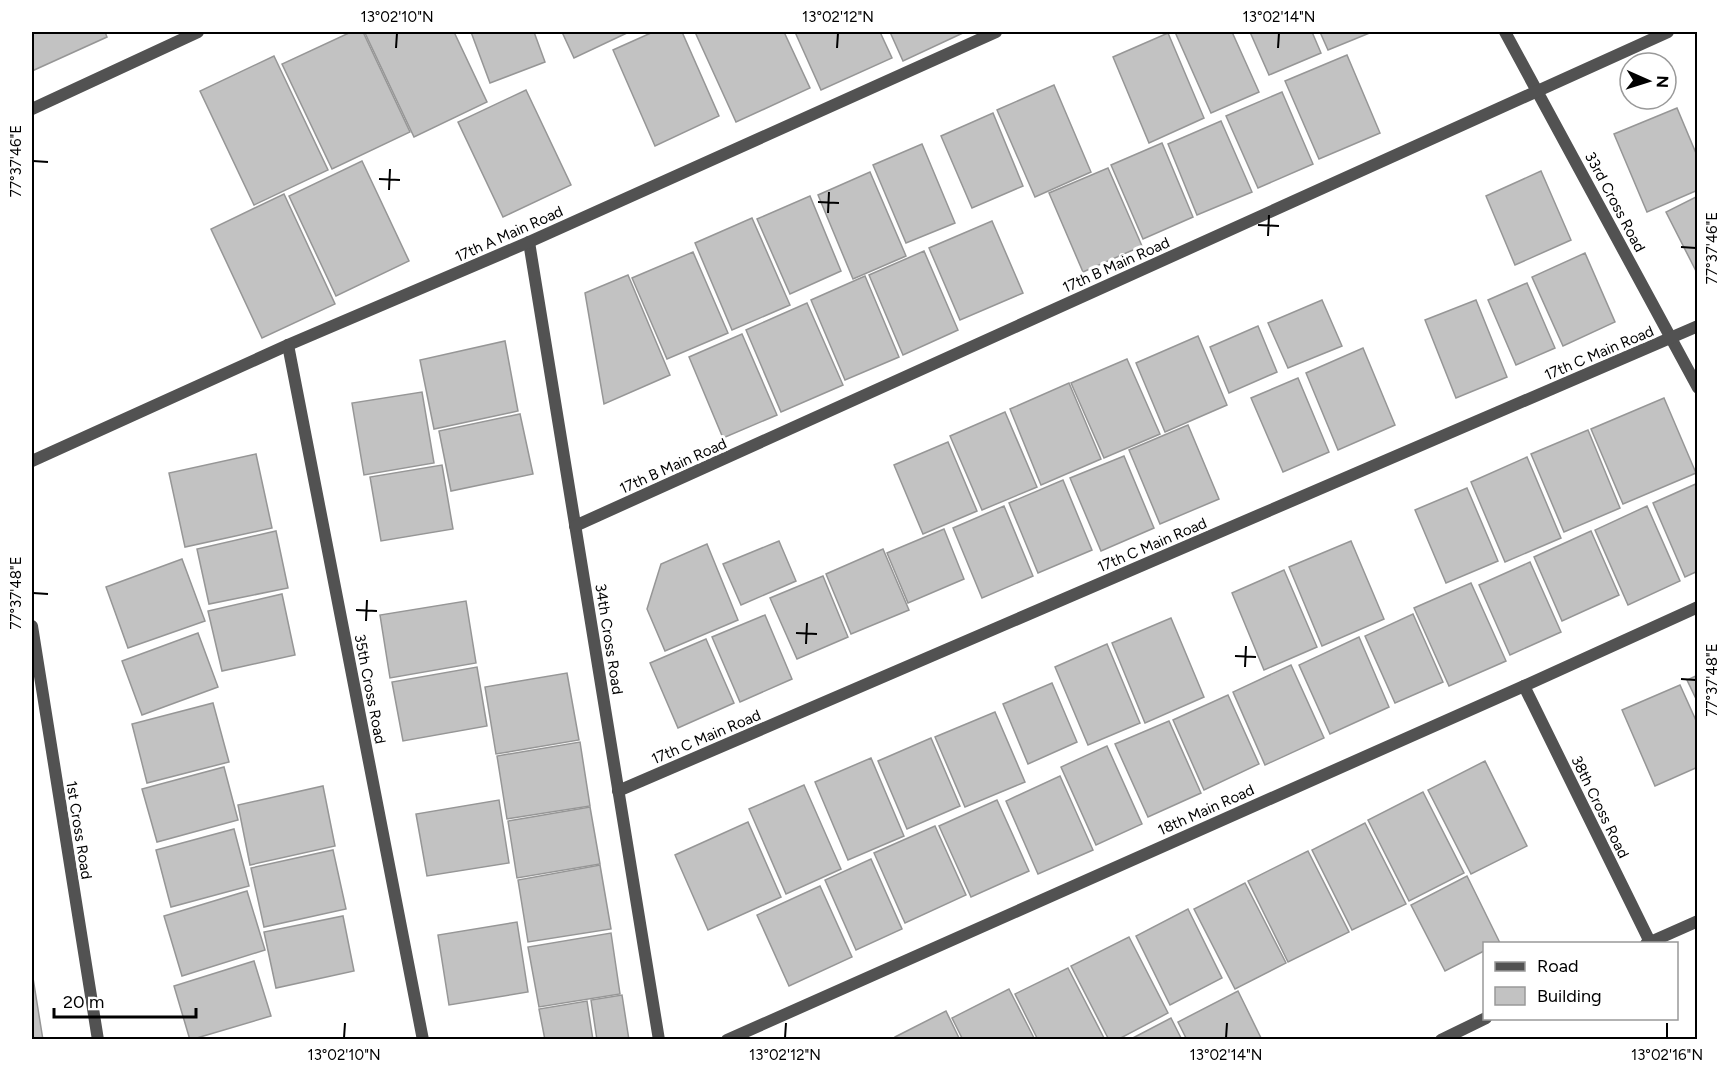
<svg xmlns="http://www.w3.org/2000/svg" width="1729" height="1071" font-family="Figtree,sans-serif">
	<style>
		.building { fill: #c2c2c2; stroke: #969696; stroke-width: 1.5 }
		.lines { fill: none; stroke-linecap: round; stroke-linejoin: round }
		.minor { stroke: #525252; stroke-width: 12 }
		.tertiary { stroke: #525252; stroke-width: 12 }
		.ticks { fill: none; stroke: #000; stroke-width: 2 }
		.labels { text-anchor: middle; stroke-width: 6; stroke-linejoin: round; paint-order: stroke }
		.street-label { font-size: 15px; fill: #000; stroke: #fff }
		.neatline { fill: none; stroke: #000; stroke-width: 2 }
		.ticks-label { font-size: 15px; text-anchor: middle; fill: #000 }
	</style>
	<rect width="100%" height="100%" fill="#fff"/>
	<g class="building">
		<polygon points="32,32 105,32 107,37 32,71"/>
		<polygon points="351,32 363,32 410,132 332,169 282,64"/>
		<polygon points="369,32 454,32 487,102 414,137 365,33"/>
		<polygon points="471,32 534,32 545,62 490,83"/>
		<polygon points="562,32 629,32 574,58"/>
		<polygon points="653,32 682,32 719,116 655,146 613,50"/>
		<polygon points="695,32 784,32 810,88 736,122"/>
		<polygon points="795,32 880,32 892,58 821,90"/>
		<polygon points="890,32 965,32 903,61"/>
		<polygon points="1175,32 1232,32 1259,92 1211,113"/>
		<polygon points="1250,32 1312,32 1321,53 1269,75"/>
		<polygon points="1320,32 1372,32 1328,50"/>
		<polygon points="1168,33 1204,118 1149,143 1113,57"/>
		<polygon points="1347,55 1380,133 1319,159 1285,81"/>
		<polygon points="274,56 328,170 254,205 200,91"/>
		<polygon points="1054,85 1091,172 1035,197 997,110"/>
		<polygon points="526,90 571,185 503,217 458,122"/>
		<polygon points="1282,92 1313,164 1258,188 1226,116"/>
		<polygon points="1677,108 1698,158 1698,190 1647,212 1614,134"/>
		<polygon points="993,113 1023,186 972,208 941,136"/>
		<polygon points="1221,121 1252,192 1197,215 1168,144"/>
		<polygon points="1162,143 1193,217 1143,239 1111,165"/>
		<polygon points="922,144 955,223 906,243 873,165"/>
		<polygon points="362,161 409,261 336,296 289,196"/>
		<polygon points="1108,168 1142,246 1083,272 1049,193"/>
		<polygon points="1541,171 1571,240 1515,265 1486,196"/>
		<polygon points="870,172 906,256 853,279 818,195"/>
		<polygon points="284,194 335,304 262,338 211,229"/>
		<polygon points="810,196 841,271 790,294 757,219"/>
		<polygon points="1698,196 1698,275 1666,212"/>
		<polygon points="752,218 790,305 732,330 695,243"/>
		<polygon points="992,221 1023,293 960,320 929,248"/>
		<polygon points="924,251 958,330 903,355 869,275"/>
		<polygon points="693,252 728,333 667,359 632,278"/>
		<polygon points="1585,253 1615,322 1563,346 1532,277"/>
		<polygon points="628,275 670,375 604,404 585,293"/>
		<polygon points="865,276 899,357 845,380 811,300"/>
		<polygon points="1527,283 1555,348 1516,365 1488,300"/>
		<polygon points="1322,300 1342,346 1288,368 1268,323"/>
		<polygon points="1476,300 1507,377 1456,398 1425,320"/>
		<polygon points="807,303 843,385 781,412 746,330"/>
		<polygon points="1258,326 1277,372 1229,393 1210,347"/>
		<polygon points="742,334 777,415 723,438 689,357"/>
		<polygon points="1198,336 1227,405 1165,432 1136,363"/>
		<polygon points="505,341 518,411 434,429 420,360"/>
		<polygon points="1363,348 1395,425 1338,450 1306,373"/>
		<polygon points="1127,359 1160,434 1104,458 1071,383"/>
		<polygon points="1298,378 1329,452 1283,472 1251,398"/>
		<polygon points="1069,383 1101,459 1041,485 1010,409"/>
		<polygon points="422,392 434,463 364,475 352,403"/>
		<polygon points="1664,398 1696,473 1623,504 1591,429"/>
		<polygon points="1005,412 1037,487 982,510 950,436"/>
		<polygon points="520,414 533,474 451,491 439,431"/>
		<polygon points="1188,425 1219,499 1160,524 1129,450"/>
		<polygon points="1588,430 1620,508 1564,532 1531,454"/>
		<polygon points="948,442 977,511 923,534 894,465"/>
		<polygon points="256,454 272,528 185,547 169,473"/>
		<polygon points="1124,456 1154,528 1101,551 1070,478"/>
		<polygon points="1527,457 1561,538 1505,562 1471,482"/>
		<polygon points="442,465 453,529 381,541 370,477"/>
		<polygon points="1063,480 1092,550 1038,573 1009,503"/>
		<polygon points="1698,483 1698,571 1685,577 1653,503"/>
		<polygon points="1467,488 1498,561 1446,583 1415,510"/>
		<polygon points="1004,506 1033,576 982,598 953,528"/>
		<polygon points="1647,506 1680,581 1628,605 1595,530"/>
		<polygon points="944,529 964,579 908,603 887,553"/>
		<polygon points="276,531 288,588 209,604 197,549"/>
		<polygon points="1591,531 1619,595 1562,621 1534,557"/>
		<polygon points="779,541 796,581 741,605 723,564"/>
		<polygon points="1351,541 1384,619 1322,646 1289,567"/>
		<polygon points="707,544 738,620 665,651 647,609 661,564"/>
		<polygon points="883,549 909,610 851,634 826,574"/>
		<polygon points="182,559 205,621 128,648 106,587"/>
		<polygon points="1530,562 1561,632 1510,655 1479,585"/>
		<polygon points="1284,570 1317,647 1264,670 1232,593"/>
		<polygon points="823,576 848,637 797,659 770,598"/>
		<polygon points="1471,583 1506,661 1449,686 1414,608"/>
		<polygon points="282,594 295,655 222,671 208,611"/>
		<polygon points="466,601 476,663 390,678 380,615"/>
		<polygon points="1413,614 1443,682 1395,703 1365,636"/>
		<polygon points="765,615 792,679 740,702 712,637"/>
		<polygon points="1171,618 1204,697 1145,723 1112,643"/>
		<polygon points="198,633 218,687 142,715 122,661"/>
		<polygon points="1359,637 1389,707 1330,734 1299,665"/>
		<polygon points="706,639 734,703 678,728 650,663"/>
		<polygon points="1107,644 1140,723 1088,745 1055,667"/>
		<polygon points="1291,665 1324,738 1265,765 1233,692"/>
		<polygon points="477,667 487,726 403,741 392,682"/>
		<polygon points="567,673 579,740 496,754 485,687"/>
		<polygon points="1698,675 1698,703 1687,680"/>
		<polygon points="1052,683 1077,742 1028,764 1003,704"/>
		<polygon points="1680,685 1698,725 1698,767 1655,786 1622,710"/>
		<polygon points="1228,695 1259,764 1204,790 1173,720"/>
		<polygon points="213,703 229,762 147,783 132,724"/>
		<polygon points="995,712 1025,782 965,807 935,737"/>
		<polygon points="1169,721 1201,793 1148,817 1115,744"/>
		<polygon points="931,738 960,806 907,829 878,761"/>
		<polygon points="580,742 590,806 507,819 497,756"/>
		<polygon points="1107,746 1142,824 1096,845 1061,767"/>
		<polygon points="871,758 904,836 848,860 815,782"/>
		<polygon points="1485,761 1527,846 1471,874 1428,790"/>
		<polygon points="224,767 238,820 157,842 142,789"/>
		<polygon points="1060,776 1093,850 1038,874 1006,801"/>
		<polygon points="804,785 841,869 786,894 749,809"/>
		<polygon points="323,786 335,846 250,865 238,805"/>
		<polygon points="1423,792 1464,873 1409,901 1368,820"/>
		<polygon points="499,800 509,863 427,876 416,814"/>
		<polygon points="997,800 1029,871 971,897 939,826"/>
		<polygon points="590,807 600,864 517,878 508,821"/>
		<polygon points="748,822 781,897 708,930 675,855"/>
		<polygon points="1365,823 1406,904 1352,930 1312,850"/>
		<polygon points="935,826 966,895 905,923 874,853"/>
		<polygon points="234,829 249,886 171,907 156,850"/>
		<polygon points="333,850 346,909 264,927 251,868"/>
		<polygon points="1308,851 1349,932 1288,962 1248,881"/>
		<polygon points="871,859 902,929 856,950 825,880"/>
		<polygon points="600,865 611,929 528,942 518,880"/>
		<polygon points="1467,876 1500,943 1484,944 1484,951 1445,971 1411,905"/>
		<polygon points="1245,883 1286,963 1235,989 1194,909"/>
		<polygon points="820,886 852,957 789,986 757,915"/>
		<polygon points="247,891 265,950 182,976 164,916"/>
		<polygon points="1188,909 1222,978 1170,1005 1136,936"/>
		<polygon points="343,916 354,971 276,988 264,932"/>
		<polygon points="517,922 528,992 449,1005 438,935"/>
		<polygon points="611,933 620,994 539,1007 528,947"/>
		<polygon points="1129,937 1168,1013 1117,1040 1109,1040 1071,966"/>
		<polygon points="254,961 271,1016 190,1040 174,986"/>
		<polygon points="1068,968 1105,1040 1038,1040 1015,994"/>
		<polygon points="32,978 33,978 43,1040 32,1040"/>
		<polygon points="1009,989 1035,1040 963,1040 952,1018"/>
		<polygon points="1238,991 1262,1040 1187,1040 1178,1022"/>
		<polygon points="622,995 629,1040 597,1040 591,1000"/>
		<polygon points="587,1001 593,1040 545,1040 539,1009"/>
		<polygon points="946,1011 960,1040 896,1040 895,1037"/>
		<polygon points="1171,1018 1182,1040 1129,1040"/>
	</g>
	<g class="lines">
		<g class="minor">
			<polyline points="1505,32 1698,388"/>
			<polyline points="32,109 198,32"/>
			<polyline points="529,242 659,1040"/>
			<polyline points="288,345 423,1040"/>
			<polyline points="32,461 288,345 529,242 996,32"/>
			<polyline points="575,526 1668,32"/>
			<polyline points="1524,686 1650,942"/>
			<polyline points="618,791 1698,326"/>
			<polyline points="727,1040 1524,686 1698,607"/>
		</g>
		<g class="tertiary">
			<polyline points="32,626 98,1040"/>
			<polyline points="1646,944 1698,921"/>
			<polyline points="1441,1040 1486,1018"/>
		</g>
	</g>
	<path class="ticks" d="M 396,48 L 397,33M 837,48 L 838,33M 1278,48 L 1279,33M 33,161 L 48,162M 379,179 L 400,180M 389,190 L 390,169M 818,202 L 839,203M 828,213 L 829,192M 1258,225 L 1279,226M 1268,236 L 1269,215M 1681,247 L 1696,248M 33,593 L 48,594M 356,610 L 377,611M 366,621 L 367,600M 796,633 L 817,634M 806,644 L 807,623M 1235,656 L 1256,657M 1245,667 L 1246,646M 1681,679 L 1696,680M 344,1038 L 345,1023M 785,1038 L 786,1023M 1226,1038 L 1227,1023M 1667,1038 L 1667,1023"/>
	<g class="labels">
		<g class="street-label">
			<text transform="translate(1615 202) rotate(62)" y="5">33rd Cross Road</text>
			<text transform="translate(509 234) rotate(-24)" y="5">17th A Main Road</text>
			<text transform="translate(1116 265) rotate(-24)" y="5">17th B Main Road</text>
			<text transform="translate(1599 353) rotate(-23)" y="5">17th C Main Road</text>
			<text transform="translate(673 466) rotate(-24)" y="5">17th B Main Road</text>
			<text transform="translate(1152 545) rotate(-23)" y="5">17th C Main Road</text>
			<text transform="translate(609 639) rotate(81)" y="5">34th Cross Road</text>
			<text transform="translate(370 689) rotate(79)" y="5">35th Cross Road</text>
			<text transform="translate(706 737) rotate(-23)" y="5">17th C Main Road</text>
			<text transform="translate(1600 807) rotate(64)" y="5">38th Cross Road</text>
			<text transform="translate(1206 810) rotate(-24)" y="5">18th Main Road</text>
			<text transform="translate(79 830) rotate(81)" y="5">1st Cross Road</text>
		</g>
	</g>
	<rect width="1729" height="1071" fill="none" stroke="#ffffff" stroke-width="66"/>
	<rect x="1483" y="942" width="195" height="78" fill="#ffffff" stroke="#999999" stroke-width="1.5"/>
	<rect x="1495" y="962" width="30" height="9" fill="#525252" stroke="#999999" stroke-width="1.5"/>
	<text x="1537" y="972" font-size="18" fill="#000000">Road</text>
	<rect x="1495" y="987" width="30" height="18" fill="#c2c2c2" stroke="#999999" stroke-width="1.5"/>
	<text x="1537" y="1002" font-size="18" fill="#000000">Building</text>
	<g transform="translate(1648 81) rotate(93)"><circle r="28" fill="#ffffff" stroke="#999999" stroke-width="1.5"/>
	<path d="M0-4.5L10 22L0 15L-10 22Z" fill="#000000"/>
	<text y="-9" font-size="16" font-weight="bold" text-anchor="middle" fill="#000000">N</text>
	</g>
	<path d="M54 1008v9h142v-9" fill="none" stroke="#000000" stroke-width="3"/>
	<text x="63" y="1008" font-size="18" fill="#000000" stroke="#ffffff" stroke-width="4.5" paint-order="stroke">20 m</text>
	<rect x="33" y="33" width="1663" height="1005" class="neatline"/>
	<g class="ticks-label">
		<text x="397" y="22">13°02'10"N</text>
		<text x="838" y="22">13°02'12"N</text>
		<text x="1279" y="22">13°02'14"N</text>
		<text transform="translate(16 161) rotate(-90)" y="5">77°37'46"E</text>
		<text transform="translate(1712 248) rotate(-90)" y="5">77°37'46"E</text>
		<text transform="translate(16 593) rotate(-90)" y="5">77°37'48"E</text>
		<text transform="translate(1712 680) rotate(-90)" y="5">77°37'48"E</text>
		<text x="344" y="1060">13°02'10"N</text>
		<text x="785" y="1060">13°02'12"N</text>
		<text x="1226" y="1060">13°02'14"N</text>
		<text x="1667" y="1060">13°02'16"N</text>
	</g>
</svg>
